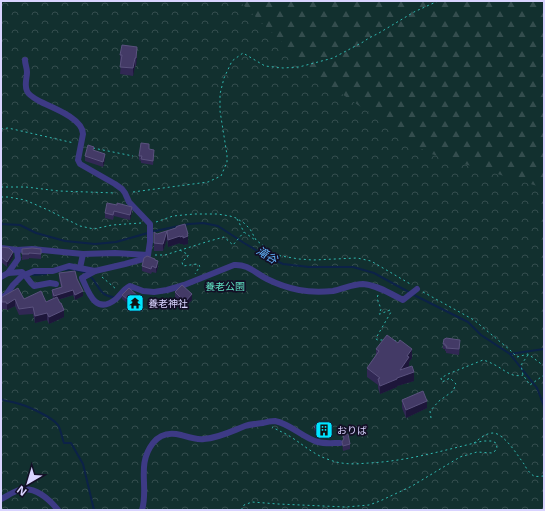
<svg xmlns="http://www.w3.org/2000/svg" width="545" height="511" font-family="'Noto Sans','Noto Sans JP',sans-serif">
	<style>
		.forest { fill: url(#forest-firs) }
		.park { fill: url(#park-crowns) }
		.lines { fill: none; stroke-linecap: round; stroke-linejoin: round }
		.stream { stroke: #0c2248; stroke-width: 2 }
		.path { stroke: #2fb8b0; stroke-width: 1; stroke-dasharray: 2 3; stroke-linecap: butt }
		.street { stroke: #3d3a85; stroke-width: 6 }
		.wall { fill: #312854 }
		.shaded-wall { fill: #1d163a }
		.building { fill: #433a66; stroke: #5a527e }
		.labels { text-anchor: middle; stroke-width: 3.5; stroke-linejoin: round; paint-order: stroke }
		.park-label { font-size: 10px; fill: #5fe0c0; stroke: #130f26 }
		.poi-label { font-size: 10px; fill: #d9d4ff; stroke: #130f26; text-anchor: start }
		.water-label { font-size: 11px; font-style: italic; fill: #62b6ff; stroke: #130f26 }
	</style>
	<defs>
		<pattern id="forest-firs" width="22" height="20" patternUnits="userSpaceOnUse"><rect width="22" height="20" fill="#12302f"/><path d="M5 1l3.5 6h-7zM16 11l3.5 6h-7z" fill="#344d4e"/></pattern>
		<pattern id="park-crowns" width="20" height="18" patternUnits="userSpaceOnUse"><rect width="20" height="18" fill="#12302f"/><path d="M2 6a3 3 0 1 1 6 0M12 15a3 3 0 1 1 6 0" fill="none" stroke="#344d4e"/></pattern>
	</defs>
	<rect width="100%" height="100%" fill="#130f26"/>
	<polygon class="forest" points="189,1 544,1 544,334"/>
	<polygon class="park" points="1,1 239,1 323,81 428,153 544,188 544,510 1,510"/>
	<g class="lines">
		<g class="stream">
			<polyline points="1,224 20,225 36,233 65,241 95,244 116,242 155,231 189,224 203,223 218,226 244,243 268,257 283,264 309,267 353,267 374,273 416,296 468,322 481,335 510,354 544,349"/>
			<polyline points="66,270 71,269 87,273"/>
			<polyline points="33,275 46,274"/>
			<path d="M 90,276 C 99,284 98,295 113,297"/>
			<polyline points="510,354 537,388 544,406"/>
			<path d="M 1,399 C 6,402 11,401 16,403 C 26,405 52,417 58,425 C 61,430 62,438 64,443 L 71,443 L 83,464 L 94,510"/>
		</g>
		<g class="path">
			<polyline points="1,129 8,128 74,143"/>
			<polyline points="93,148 133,156"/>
			<polyline points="1,187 26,187 59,191 116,193"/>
			<polyline points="133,192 208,182 221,176 227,162 227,155 220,111 220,94 224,78 232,61 243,53 265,66 283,68 299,67 333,58 363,42 369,38 379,33 414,12 438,1"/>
			<polyline points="1,197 8,197 25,200 48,210 80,226 94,229 112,225 141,223"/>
			<polyline points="237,219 244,232 255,240"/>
			<polyline points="156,222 173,216 194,214 217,214 230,216 236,218 244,223 250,229 256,240 270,251 281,256 299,259 313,260 357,258 371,261 412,285"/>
			<polyline points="180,250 185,253 188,254 188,256 182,262 183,266 197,264 200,266 195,274"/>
			<polyline points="155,255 165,255 206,242 224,237 233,245 244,232"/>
			<polyline points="102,277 116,289"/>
			<polyline points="423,292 474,320 510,350 517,357 528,354 544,366"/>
			<polyline points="378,295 377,298 381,309 379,314 380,314 390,310 391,312 376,338 377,340 383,340"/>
			<polyline points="394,341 403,341"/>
			<polyline points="528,355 521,365 523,375 530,385 544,375"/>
			<path d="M 431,418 L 430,411 L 439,401 L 453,391 L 456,384 L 450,378 L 442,382 L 441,378 L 448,374 L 483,360 C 487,361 491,363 495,365 C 505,370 511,378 523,375"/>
			<path d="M 474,443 C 479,439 486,433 493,433 C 504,433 518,456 524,464 C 526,468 530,474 534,476 C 537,477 541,476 544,476"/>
			<path d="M 241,510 L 244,505 L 252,502 L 278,504 L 346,507 L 369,505 L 380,501 L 412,486 L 460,457 L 477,452 L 492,453 L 495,451 L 497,448 L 496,443 L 492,441 L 483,441 C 445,450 408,461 369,463 C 356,464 343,465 330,460 C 314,455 305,446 291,437 C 285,433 279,431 272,427"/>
		</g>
		<g class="street">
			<polyline points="1,248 17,250 32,249 83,254 115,253 148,255"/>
			<polyline points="80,268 83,254"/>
			<path d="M 95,271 L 82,278 C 89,294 96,315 116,299 C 121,294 124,289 130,286 L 143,291 L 154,292 L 167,290 L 184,285 L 234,265 C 248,264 255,273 267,279 C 277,284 289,288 299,290 C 310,292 322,292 333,291 C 343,289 353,284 363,284 C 377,285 391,294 403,300 L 417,289"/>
			<polyline points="8,273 18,259 17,250"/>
			<path d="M 1,277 L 8,273 L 22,272 C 27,276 29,282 34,286 L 50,283 L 56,284"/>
			<path d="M 1,298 L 6,295 L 13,285 L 22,276 L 34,271 L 53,271 L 69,266 L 95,271 L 125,264 L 143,259 L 148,255 L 150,242 L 150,224 L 129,202 L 125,193 L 122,189 L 115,184 L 80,164 L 78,160 L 83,134 C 83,119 54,108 41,102 C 36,99 29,96 27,91 C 24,85 27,78 27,72 C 27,68 25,64 25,60"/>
			<path d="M 1,499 C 7,496 13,492 19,490 C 35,486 49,499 58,510"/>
			<path d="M 142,510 C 149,487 136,465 153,443 C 160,434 170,432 181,435 C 188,437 196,440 204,439 C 219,438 232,431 245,426 C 250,424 257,424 263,423 C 266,422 271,421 275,421 C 291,424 303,438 318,442 C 325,444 333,443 340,443"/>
		</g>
	</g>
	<g class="wall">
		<polygon points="120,55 137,55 136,66 135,66 133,76 120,74 121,63 120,63"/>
		<polygon points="149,149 154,155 153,165 141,163 141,161 139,160 139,156"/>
		<polygon points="94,150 105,159 103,167 85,161 85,156"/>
		<polygon points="117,205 132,212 130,220 114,216 113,220 105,218 105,213"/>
		<polygon points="176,228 188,242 188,244 183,245 183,244 180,244 180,243 168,247 167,239 163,251 154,251 154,243 157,234"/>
		<polygon points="1,247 13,257 7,267 1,262"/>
		<polygon points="22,249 41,249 41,259 29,258 29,259 22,260"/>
		<polygon points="155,260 158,267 156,273 152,272 151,274 142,271 142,266"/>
		<polygon points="59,273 77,279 83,296 75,300 73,295 58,300 64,317 49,324 47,320 35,323 33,314 19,315 15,306 7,310 6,309 2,309 2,297 46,302 53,298 52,295 52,290 61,287 59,279"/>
		<polygon points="175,292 192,300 185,307 175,297"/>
		<polygon points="122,295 141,303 137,309 128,302 127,303 122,299"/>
		<polygon points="443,344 460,345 459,355 446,353 446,351 445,351 445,349 443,349"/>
		<polygon points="376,349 412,358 409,362 409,366 408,367 414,381 397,386 397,387 380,394 378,388 378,385 367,377 367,368 376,355"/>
		<polygon points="402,400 427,408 406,418 402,408"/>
		<polygon points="314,427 322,430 318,434 314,430"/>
		<polygon points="343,435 350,444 350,449 343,451 342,442 343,440"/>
	</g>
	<g class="shaded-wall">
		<polygon points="137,47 137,55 136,66 136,58"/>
		<polygon points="135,58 135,66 133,76 133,68"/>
		<polygon points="105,154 105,159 103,167 103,162"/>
		<polygon points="132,207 132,212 130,220 130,215"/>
		<polygon points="167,231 167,239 163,251 163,244"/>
		<polygon points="188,234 188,244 183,245 183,238"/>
		<polygon points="180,236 180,243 168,247 168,240"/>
		<polygon points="183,236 183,244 180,244 180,237"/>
		<polygon points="13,252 13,257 7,267 7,262"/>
		<polygon points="158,261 158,267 156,273 156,268"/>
		<polygon points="73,290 73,295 54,301 54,296"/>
		<polygon points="83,291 83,296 75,300 75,295"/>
		<polygon points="192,294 192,300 185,307 185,302"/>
		<polygon points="15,299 15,306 7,310 7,304"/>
		<polygon points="141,299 141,303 137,309 137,305"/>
		<polygon points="64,310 64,317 49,324 49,317"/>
		<polygon points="47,313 47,320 35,323 35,316"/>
		<polygon points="412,349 412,358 409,362 409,366 402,376 414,372 414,381 397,386 397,387 380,394 380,386 400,370 407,356"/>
		<polygon points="427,401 427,408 406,418 406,410"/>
		<polygon points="322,427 322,430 318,434 318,431"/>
	</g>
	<g class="building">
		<polygon points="122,45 137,47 136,58 135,58 133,68 120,67 122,55 120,55"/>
		<polygon points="141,143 149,144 149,149 154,150 153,161 141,159 142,156 139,156"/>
		<polygon points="88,145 94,147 93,150 105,154 103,162 85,156"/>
		<polygon points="107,203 117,205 117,203 132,207 130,215 114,211 113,215 105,213"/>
		<polygon points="185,224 188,234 187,234 188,236 183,238 183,236 180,237 180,236 168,240 167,231 163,244 154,243 154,232 157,234 176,228 176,227 178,226"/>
		<polygon points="1,247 9,248 13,252 7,262 1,257"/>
		<polygon points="32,248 41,249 41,254 29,253 29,254 22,254 22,249"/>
		<polygon points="147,256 155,259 155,260 158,261 156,268 152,266 151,269 142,266 144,258"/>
		<polygon points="75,271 77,279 83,291 75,295 73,290 54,296 52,290 62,287 59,273"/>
		<polygon points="182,285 192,294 185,302 175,292"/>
		<polygon points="18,288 24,299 41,291 46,302 57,297 60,303 61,303 64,310 49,317 47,313 35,316 33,307 19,309 15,299 7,304 6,302 2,302 2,297"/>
		<polygon points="129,288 141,299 137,305 128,298 127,299 122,295"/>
		<polygon points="387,335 398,343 400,340 412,349 407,356 409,357 400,370 412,366 414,372 397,378 397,379 380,386 378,379 380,378 367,368 379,351 376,349"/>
		<polygon points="446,338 460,340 459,349 446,348 447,346 445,346 445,344 443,344 444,339 445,339"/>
		<polygon points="423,391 427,401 406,410 402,400"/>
		<polygon points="317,423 322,427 318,431 314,427"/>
		<polygon points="348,434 350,444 343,446 342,442 344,438 343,435"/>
	</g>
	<defs>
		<symbol id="temple-square" viewBox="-11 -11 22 22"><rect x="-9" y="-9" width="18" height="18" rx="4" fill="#00e5ff" stroke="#130f26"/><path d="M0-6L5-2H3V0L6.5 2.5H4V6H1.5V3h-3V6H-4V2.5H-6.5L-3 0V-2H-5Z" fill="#111"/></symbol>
		<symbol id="building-square" viewBox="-11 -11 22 22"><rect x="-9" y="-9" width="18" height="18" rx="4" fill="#00e5ff" stroke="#130f26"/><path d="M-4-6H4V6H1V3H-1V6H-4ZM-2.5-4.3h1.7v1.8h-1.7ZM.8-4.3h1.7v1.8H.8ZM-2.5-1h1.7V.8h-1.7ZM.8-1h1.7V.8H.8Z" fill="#111"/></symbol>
	</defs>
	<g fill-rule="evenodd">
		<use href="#temple-square" x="125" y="293" width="20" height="20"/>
		<use href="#building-square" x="314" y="420" width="20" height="20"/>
	</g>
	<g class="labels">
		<g class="park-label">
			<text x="225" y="290">養老公園</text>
		</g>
		<g class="poi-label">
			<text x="148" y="307">養老神社</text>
			<text x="337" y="434">おりば</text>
		</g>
		<g class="water-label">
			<text transform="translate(267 255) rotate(31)" y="4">滝谷</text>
		</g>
	</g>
	<rect width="545" height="511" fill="none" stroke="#d9d4ff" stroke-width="4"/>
	<g transform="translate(28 483) rotate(218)" stroke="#130f26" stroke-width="3" paint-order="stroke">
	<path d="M0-3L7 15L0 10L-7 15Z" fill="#d9d4ff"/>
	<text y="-6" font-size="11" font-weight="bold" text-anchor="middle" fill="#d9d4ff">N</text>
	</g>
</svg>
